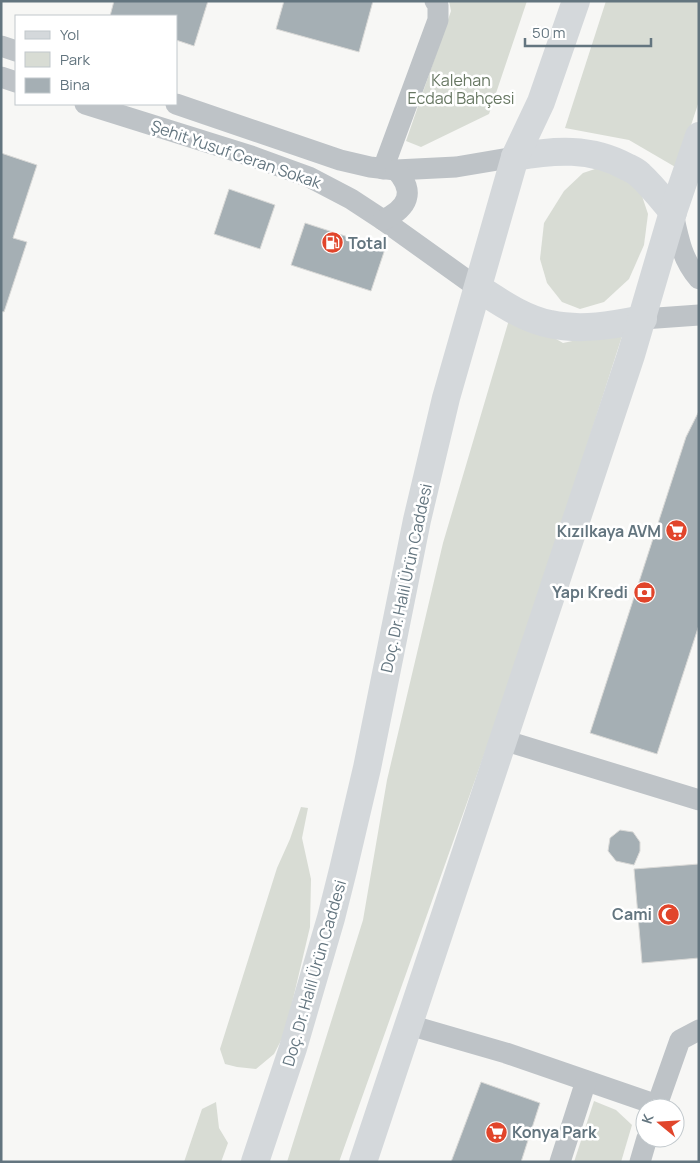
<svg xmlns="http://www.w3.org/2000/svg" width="700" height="1163" font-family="Manrope,sans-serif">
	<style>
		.green { fill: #d8dcd4 }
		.building { fill: #a5afb4; stroke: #d9d9d7 }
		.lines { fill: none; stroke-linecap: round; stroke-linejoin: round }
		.minor { stroke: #bec3c7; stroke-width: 21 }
		.major { stroke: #d4d8db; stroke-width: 28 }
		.labels { text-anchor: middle; stroke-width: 5; stroke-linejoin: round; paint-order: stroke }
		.park-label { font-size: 16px; fill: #677762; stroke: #fff }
		.street-label { font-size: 16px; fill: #63757f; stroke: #fff }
		.poi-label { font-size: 16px; font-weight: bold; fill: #63757f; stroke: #fff; text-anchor: end }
	</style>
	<rect width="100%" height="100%" fill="#f7f7f5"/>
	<g class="green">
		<polygon points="449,1 527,1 489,114 421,147 406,141 451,11"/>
		<polygon points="606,1 699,1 699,101 677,168 629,140 565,128"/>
		<polygon points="604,166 640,190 648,214 644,245 629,279 604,302 580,309 562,302 547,283 540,259 544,223 564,191 583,173"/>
		<polygon points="511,313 563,343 624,330 521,651 339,1162 287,1162 363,920 387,780 443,543"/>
		<polygon points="301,807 308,808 302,838 311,879 310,927 285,1033 274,1054 256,1069 237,1067 225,1064 220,1049 277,868 290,839"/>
		<polygon points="594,1101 616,1110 632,1125 621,1162 574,1162"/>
		<polygon points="216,1102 219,1128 228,1143 221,1162 184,1162 202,1109"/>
	</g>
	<g class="building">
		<polygon points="114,1 208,1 194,46 176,40 176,16 110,16"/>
		<polygon points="284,1 373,1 359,52 276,29"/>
		<polygon points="1,153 37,165 13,238 27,242 4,312 1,311"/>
		<polygon points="229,189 275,205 260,249 214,234"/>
		<polygon points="305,223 385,249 371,291 291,265"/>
		<polygon points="699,411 699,625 657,754 590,733 686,437"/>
		<polygon points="620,830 633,832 640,842 640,851 634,865 616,861 608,851 610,838"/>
		<polygon points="699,864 699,958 642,963 634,869"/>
		<polygon points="481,1082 540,1103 521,1162 451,1162"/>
	</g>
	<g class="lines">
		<g class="minor">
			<polyline points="1,46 16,51"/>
			<polyline points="1,77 16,82"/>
			<polyline points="85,104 254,157 309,177 351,199 383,220 478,288"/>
			<polyline points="176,104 340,160 370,167 396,170 456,167 515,157"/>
			<polyline points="383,169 438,20 438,5 435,1"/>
			<path d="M 673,213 C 678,237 682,260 699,279"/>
			<path d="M 383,220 C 408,208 416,192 396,170"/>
			<polyline points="643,319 699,315"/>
			<polyline points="503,740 699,800"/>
			<polyline points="409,1025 506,1053 657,1105"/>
			<polyline points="656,1108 680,1040 699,1030"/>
			<polyline points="560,1162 586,1081"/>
			<polyline points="640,1162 647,1138"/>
		</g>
		<g class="major">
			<path d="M 515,157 C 554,150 591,147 627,167 C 631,169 636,171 640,175 C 652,186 662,199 673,212"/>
			<path d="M 478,288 C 500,302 524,319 550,324 C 581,331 613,325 643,319"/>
			<polyline points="255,1162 293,1048 331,918 343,870 367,768 417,520 446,398 515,157 541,102 576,1"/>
			<polyline points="363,1162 631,355 673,212 699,136"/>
		</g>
	</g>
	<defs>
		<symbol id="fuel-disc" viewBox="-11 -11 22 22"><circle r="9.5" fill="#e1452b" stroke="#fff"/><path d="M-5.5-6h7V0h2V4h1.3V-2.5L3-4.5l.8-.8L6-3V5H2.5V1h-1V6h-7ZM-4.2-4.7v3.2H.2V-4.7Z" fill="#fff"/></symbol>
		<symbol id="supermarket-disc" viewBox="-11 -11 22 22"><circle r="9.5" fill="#e1452b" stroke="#fff"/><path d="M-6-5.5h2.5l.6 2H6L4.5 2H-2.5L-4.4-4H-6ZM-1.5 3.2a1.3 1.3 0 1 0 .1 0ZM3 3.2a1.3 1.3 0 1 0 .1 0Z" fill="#fff"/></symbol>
		<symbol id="bank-disc" viewBox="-11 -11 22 22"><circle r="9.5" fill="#e1452b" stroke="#fff"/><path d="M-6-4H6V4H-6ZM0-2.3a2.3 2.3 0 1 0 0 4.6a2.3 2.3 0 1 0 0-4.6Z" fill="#fff"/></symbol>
		<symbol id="mosque-disc" viewBox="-11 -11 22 22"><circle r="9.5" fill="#e1452b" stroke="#fff"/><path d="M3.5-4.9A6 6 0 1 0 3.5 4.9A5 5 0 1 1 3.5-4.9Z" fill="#fff"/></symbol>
	</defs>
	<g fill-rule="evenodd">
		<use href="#fuel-disc" x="320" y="230" width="25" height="25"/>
		<use href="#supermarket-disc" x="664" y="518" width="25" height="25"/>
		<use href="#bank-disc" x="632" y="580" width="25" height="25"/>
		<use href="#mosque-disc" x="656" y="902" width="25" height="25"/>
		<use href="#supermarket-disc" x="484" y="1120" width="25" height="25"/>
	</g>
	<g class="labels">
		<g class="park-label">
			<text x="461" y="86">Kalehan<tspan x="461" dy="18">Ecdad Bahçesi</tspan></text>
		</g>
		<g class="street-label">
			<text transform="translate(236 154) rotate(19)" y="6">Şehit Yusuf Ceran Sokak</text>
			<text transform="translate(406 578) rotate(-78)" y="6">Doç. Dr. Halil Ürün Caddesi</text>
			<text transform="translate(314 973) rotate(-74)" y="6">Doç. Dr. Halil Ürün Caddesi</text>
		</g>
		<g class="poi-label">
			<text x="348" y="249" text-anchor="start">Total</text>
			<text x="661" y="537">Kızılkaya AVM</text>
			<text x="628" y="598">Yapı Kredi</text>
			<text x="652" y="920">Cami</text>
			<text x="512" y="1138" text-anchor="start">Konya Park</text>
		</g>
	</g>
	<rect width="700" height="1163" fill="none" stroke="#63757f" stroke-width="5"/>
	<rect x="15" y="15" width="162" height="90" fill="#ffffff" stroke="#c1c8cc"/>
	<rect x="25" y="31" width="25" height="8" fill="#d4d8db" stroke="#c1c8cc"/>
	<text x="60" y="40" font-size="15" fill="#63757f">Yol</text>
	<rect x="25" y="52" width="25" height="15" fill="#d8dcd4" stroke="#c1c8cc"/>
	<text x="60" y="65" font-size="15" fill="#63757f">Park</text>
	<rect x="25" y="78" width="25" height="15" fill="#a5afb4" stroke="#c1c8cc"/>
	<text x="60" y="90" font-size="15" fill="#63757f">Bina</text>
	<g transform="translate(660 1123) rotate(288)"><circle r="24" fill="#ffffff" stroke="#c1c8cc"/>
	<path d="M0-4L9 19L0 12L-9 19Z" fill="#e1452b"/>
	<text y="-8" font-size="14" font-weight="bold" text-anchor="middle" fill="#63757f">K</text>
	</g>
	<path d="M525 38v8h126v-8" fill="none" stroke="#63757f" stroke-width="2.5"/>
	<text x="532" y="38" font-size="15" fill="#63757f" stroke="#ffffff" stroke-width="4" paint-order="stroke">50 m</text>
</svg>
